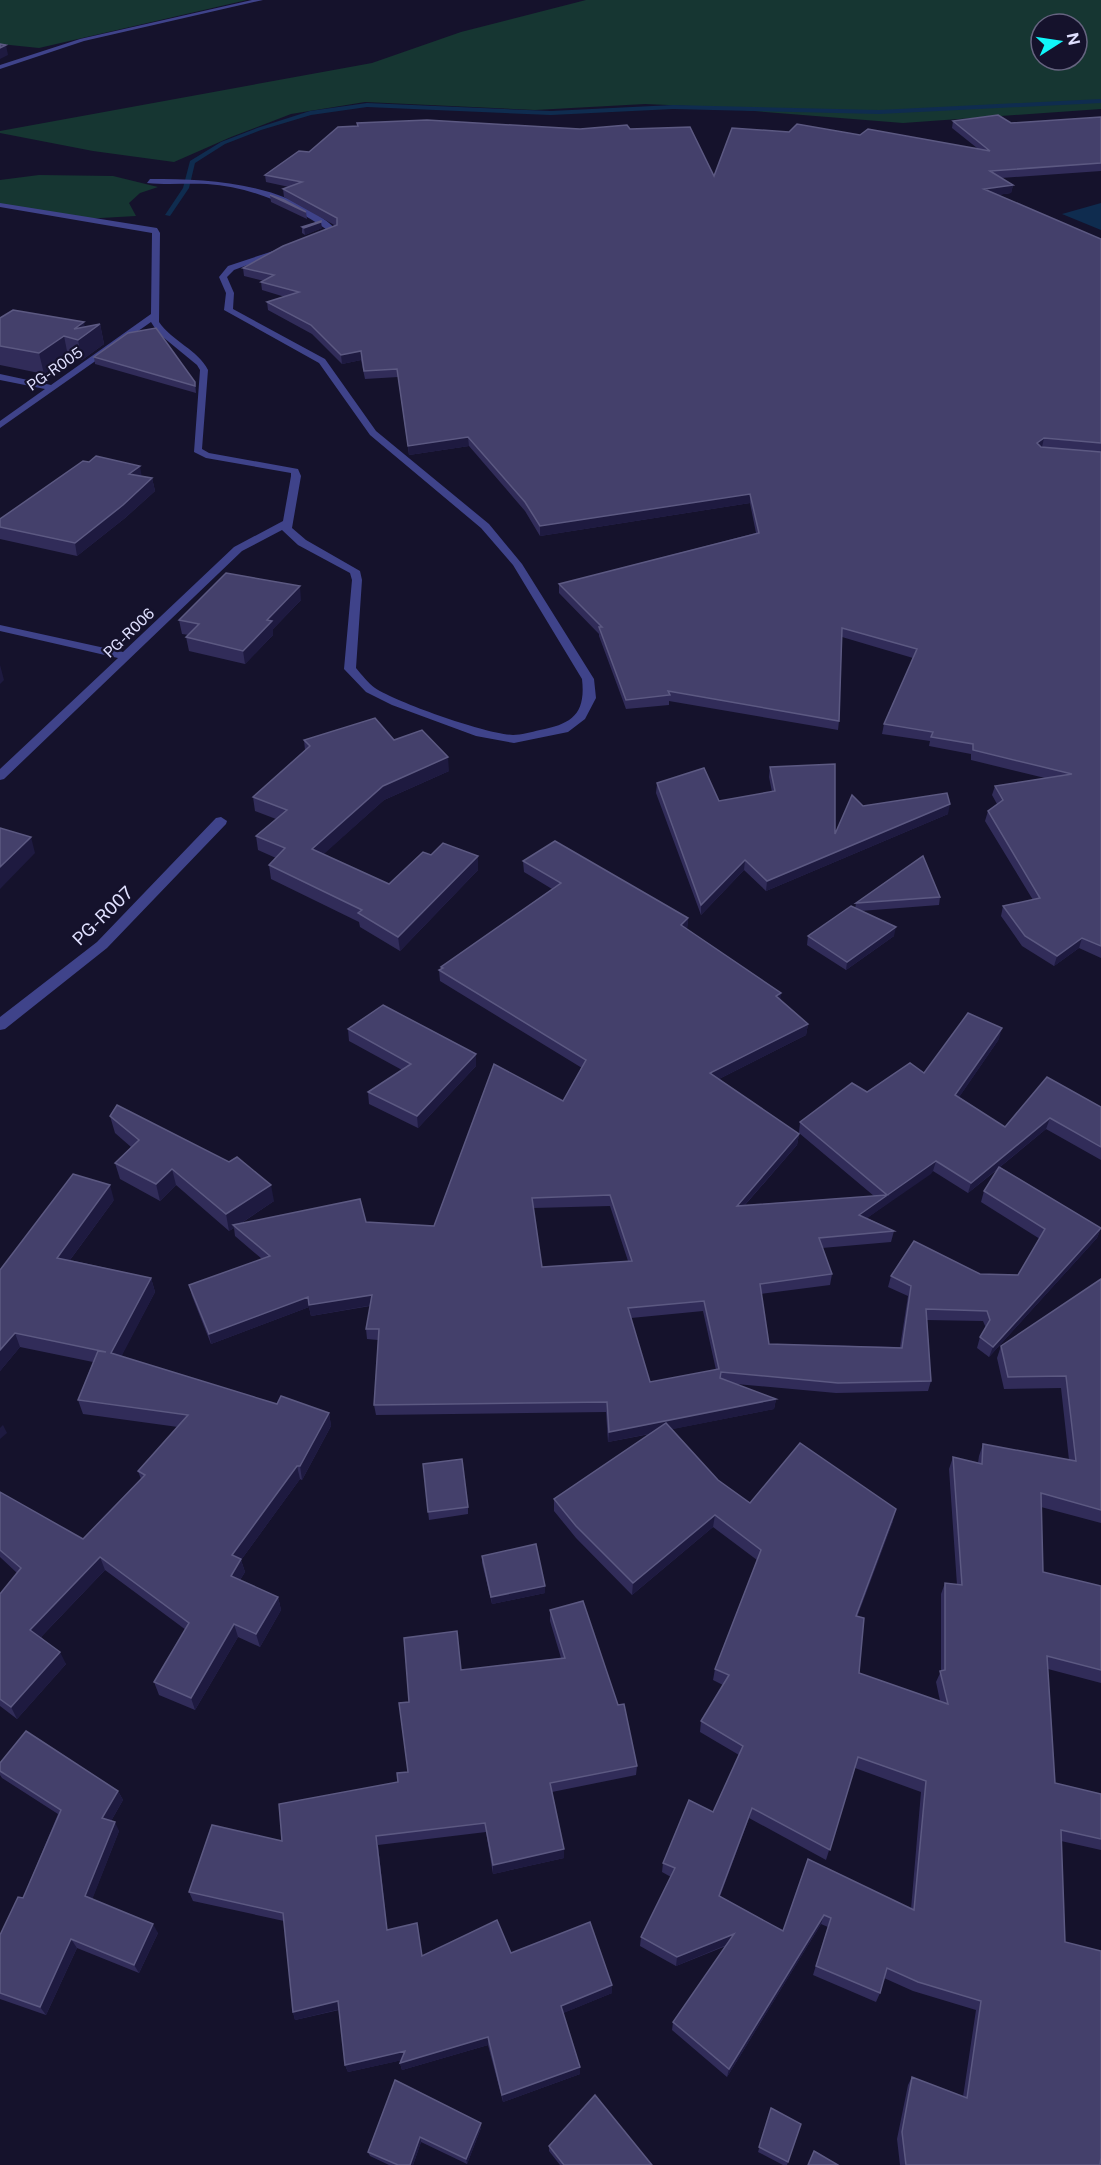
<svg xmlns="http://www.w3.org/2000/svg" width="1101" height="2165" font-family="'Public Sans',sans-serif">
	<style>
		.green { fill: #163632; fill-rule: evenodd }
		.water { fill: #0f2c4f }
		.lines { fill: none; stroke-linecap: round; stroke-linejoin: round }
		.stream { fill: #0f2c4f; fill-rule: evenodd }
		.street { fill: #3f438a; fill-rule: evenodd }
		.wall { fill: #312c59; fill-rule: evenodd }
		.shaded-wall { fill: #1e1a40 }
		.building { fill: #44406b; stroke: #5c5982; stroke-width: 1.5; fill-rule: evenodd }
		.labels { text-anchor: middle; stroke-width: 4.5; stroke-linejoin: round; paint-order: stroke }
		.far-street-label { font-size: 15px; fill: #dfdffe; stroke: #15122c }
		.street-label { font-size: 18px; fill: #dfdffe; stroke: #15122c }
	</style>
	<rect width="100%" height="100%" fill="#15122c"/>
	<g class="green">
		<polygon points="0,0 247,0 39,48 0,44"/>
		<path d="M 586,0 L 1101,0 L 1101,109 L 903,123 L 691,106 L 645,104 L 535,110 L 365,102 L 291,114 L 231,137 L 174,162 L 93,151 L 0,133 L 0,131 L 372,63 L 461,32 ZM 1041,24 L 1077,24 L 1077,60 L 1041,60 Z"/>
		<polygon points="39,175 113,176 158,187 140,193 129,203 136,216 83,219 0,204 0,180"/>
	</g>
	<polygon class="water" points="1101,203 1101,230 1062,214"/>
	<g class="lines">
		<polygon class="stream" points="1101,99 1101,103 879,114 673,109 551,115 367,107 311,115 261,130 225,144 195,163 189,188 170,216 165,215 183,188 190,161 221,142 257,128 310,111 367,103 551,111 673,105 879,110"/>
		<g class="street">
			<polygon points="252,0 263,0 84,41 0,69 0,65 80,39"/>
			<path d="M 150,179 C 214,179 288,183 337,230 L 330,232 C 294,206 253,187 207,184 C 188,183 167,185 147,183 Z"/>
			<path d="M 0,203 L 157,228 L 160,233 L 159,322 C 172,341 198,350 208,370 L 202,449 L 209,453 L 298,469 L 301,476 L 292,528 L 306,540 L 360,571 L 362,580 L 356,668 C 362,675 368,683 375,688 C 398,703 486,734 513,735 C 521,735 531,732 540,730 C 572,724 586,714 582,679 L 513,565 L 481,528 L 370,435 L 319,363 L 224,310 L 226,293 L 219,277 L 228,266 L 288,246 L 288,250 L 234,270 L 227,277 L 234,293 L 233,309 L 325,359 L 376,431 L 489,524 L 522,564 L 594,679 L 596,698 L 585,719 L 568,732 L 514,743 L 476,736 L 392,705 L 366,692 L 344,669 L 352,580 L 350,573 L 298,545 L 282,530 L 242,551 L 4,779 L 0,780 L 0,769 L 118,658 L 0,631 L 0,625 L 123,652 L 234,547 L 283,521 L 291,476 L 291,473 L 206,458 L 194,452 L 200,370 L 197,365 L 158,333 L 151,322 L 0,428 L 0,421 L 45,389 L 0,380 L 0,374 L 51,385 L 151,314 L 152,233 L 0,207 Z"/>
			<polygon points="221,817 227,821 226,824 107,948 5,1029 0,1030 0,1017 97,942 216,818"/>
		</g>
	</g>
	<g class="wall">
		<polygon points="1101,117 1101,171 1001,178 1013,185 1011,193 997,195 1101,239 1101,452 1041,447 1101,452 1101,958 1079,948 1054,966 1022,946 1001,916 1003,906 1033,900 985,821 988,811 997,804 992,795 995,786 1045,778 971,760 971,754 929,746 930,741 882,734 884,724 913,658 842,637 839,721 838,730 669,701 669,705 626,709 599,636 599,634 559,593 559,584 756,533 750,503 540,536 525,511 469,446 409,455 398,377 365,379 361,360 342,364 312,334 268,310 267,302 285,297 262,290 261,282 264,281 244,276 243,268 336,226 284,197 283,189 289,187 266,182 265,175 309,152 357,126 357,123 580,129 630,129 714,176 789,132 860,135 977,148 952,128 953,121 1011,123"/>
		<polygon points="270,195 306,212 307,219 271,202"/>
		<polygon points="302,227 322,228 305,235 302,233"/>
		<polygon points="0,318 84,322 84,327 100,324 104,344 82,360 68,356 44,374 0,365"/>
		<polygon points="94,357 195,382 196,393 95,364"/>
		<polygon points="142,476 152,478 155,491 125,518 77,556 0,539 0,519"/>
		<polygon points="301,600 273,629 273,635 245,664 189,651 186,637 189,635 182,634 179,620"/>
		<polygon points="304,740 394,740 449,771 384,800 323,854 389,884 431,855 478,856 478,870 400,951 360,927 359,922 271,879 269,865 276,858 258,850 256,836 276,819 255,811 253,797 305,750"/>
		<polygon points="770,767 835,834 863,806 948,814 766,891 744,870 701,915 656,793 657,783 719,801 772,792 769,777"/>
		<path d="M 523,861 L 688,918 L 687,929 L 780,1000 L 808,1024 L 806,1035 L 719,1079 L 799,1134 L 797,1145 L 745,1205 L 874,1196 L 799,1133 L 800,1122 L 867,1092 L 924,1073 L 999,1039 L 959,1097 L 1005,1127 L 1101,1107 L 1101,1160 L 1046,1129 L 1000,1167 L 1101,1228 L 1097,1238 L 989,1357 L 977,1348 L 980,1337 L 986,1328 L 983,1321 L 927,1320 L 931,1381 L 928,1391 L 836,1393 L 736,1384 L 776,1399 L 774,1409 L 672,1429 L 718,1480 L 750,1503 L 893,1521 L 857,1617 L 859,1673 L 940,1701 L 936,1682 L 941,1671 L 941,1594 L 945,1583 L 957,1585 L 949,1469 L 953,1457 L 978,1463 L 979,1456 L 983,1444 L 1069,1460 L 1061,1388 L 1004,1389 L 997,1358 L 1001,1346 L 1101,1279 L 1101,1523 L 1041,1507 L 1043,1572 L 1101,1586 L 1101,1683 L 1048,1669 L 1055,1783 L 1101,1794 L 1101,1850 L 1061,1841 L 1065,1942 L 1100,2165 L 900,2165 L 897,2139 L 908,2085 L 912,2077 L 963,2097 L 976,2010 L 913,1991 L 884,1978 L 880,1993 L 876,2002 L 813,1975 L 828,1927 L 821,1924 L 727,2077 L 672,2030 L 673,2022 L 726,1946 L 676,1966 L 640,1946 L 641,1937 L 671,1877 L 662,1872 L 663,1863 L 713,1812 L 739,1755 L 700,1732 L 701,1721 L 723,1685 L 713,1680 L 715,1669 L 757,1560 L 713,1527 L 632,1595 L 576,1538 L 554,1511 L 554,1499 L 650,1434 L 608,1442 L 606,1412 L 376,1415 L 374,1405 L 378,1340 L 367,1339 L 366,1329 L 370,1306 L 311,1316 L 309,1307 L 211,1344 L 192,1296 L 189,1285 L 262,1259 L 235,1236 L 234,1228 L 229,1231 L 176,1185 L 160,1201 L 120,1179 L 115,1163 L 131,1147 L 115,1133 L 110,1116 L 274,1201 L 240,1224 L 366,1222 L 434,1226 L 563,1101 L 582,1068 L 440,981 L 439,970 L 441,969 L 441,967 L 552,889 L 524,872 ZM 998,1169 L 984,1191 L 981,1202 L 1040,1239 L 1018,1275 L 980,1274 L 891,1276 L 888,1287 L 908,1296 L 900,1347 L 769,1344 L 761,1294 L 830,1285 L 832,1274 L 822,1248 L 891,1242 L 894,1231 L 867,1218 L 933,1171 L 968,1193 ZM 610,1206 L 628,1261 L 542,1267 L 533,1208 ZM 703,1311 L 716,1370 L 650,1382 L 631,1318 ZM 855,1768 L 921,1792 L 911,1909 L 808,1859 L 783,1931 L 720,1896 L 749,1818 L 826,1860 Z"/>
		<polygon points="940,897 939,905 860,911 894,936 846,970 807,945 808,936 855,909 856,903"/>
		<polygon points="348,1029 476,1054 476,1066 418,1128 369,1104 368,1092 402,1070 349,1041"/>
		<polygon points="114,1200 70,1260 151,1278 155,1292 121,1356 277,1404 329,1413 331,1426 302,1480 300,1479 241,1560 245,1572 240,1580 278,1597 281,1610 260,1647 238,1637 195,1710 159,1695 154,1682 186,1630 105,1570 41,1637 66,1664 17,1719 0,1706 0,1594 17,1573 0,1557 0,1492 83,1539 141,1479 138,1471 178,1427 83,1414 78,1400 93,1362 20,1347 0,1371 0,1270"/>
		<polygon points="423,1464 468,1507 468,1514 429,1520"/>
		<polygon points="482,1556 545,1586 545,1593 492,1604 482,1563"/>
		<polygon points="550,1610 637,1766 636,1775 552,1792 564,1849 564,1858 493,1874 486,1832 378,1845 387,1930 422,1956 511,1953 612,1993 563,2013 580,2074 503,2102 488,2045 402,2070 400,2063 402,2060 348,2072 345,2065 339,2010 295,2020 293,2012 284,1921 193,1901 189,1892 282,1841 398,1782 408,1772 409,1702 461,1670 561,1658 550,1621"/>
		<polygon points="0,1763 118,1791 123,1800 111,1821 119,1831 92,1899 158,1933 139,1973 77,1948 46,2015 0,1999 0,1935 23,1898 58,1814 2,1778 0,1775"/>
		<polygon points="395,2080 481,2123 481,2128 467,2164 421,2142 413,2165 389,2165 370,2156 368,2152"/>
		<polygon points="771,2108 801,2124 787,2165 783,2165 758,2152"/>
		<polygon points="549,2146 652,2165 560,2165 549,2151"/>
	</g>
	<g class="shaded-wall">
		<polygon points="6,45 8,55 0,59 0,48"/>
		<polygon points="1013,185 1011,193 983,197 984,189"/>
		<polygon points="321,222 322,228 305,235 304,228"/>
		<polygon points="84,322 86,335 100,324 104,344 82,360 78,340 74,329"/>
		<polygon points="64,336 68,356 44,374 39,353"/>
		<polygon points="361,351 361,360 342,364 341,355"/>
		<polygon points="468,437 469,446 409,455 408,446"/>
		<polygon points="1044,438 1042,447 1035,452 1037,443"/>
		<polygon points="140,466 142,478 129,474"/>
		<polygon points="152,478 155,491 125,518 77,556 75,543"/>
		<polygon points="750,494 750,503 540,536 540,526"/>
		<polygon points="300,586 301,600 273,629 273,635 245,664 243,651 267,620"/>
		<polygon points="0,665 4,680 0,684"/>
		<polygon points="448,757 449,771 384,800 314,863 312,849 383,786"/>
		<polygon points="950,804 948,814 766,891 767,881"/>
		<polygon points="31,837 35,853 0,889 0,867"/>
		<polygon points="478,856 478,870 400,951 398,937"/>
		<polygon points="745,860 744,870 701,915 701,905"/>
		<polygon points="688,918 687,929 681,925"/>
		<polygon points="896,927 894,936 846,970 847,962"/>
		<polygon points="1082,938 1079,948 1054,966 1057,956"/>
		<polygon points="781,993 780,1003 776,996"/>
		<polygon points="808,1024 806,1035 709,1084 710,1073"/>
		<polygon points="1002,1028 999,1039 953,1106 955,1095"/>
		<polygon points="476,1054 476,1066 418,1128 417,1116"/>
		<polygon points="1050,1118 1046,1129 968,1193 971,1183"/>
		<polygon points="799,1134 797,1145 735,1216 737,1206"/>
		<polygon points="936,1161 933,1171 931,1174 857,1225 859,1215"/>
		<polygon points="172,1169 176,1185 160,1201 156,1184"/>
		<polygon points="110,1185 114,1200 61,1272 57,1258"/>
		<polygon points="271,1185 274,1201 235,1227 233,1225 234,1228 229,1231 226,1214"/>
		<polygon points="1101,1228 1097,1238 989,1357 993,1347"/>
		<polygon points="151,1278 155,1292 116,1367 111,1353"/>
		<polygon points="372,1295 373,1305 311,1316 309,1307 211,1344 209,1334 308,1297"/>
		<polygon points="15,1333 20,1347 0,1371 0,1350"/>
		<polygon points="776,1399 774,1409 608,1442 609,1432"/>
		<polygon points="329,1413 331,1426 302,1480 300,1466"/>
		<polygon points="3,1425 7,1433 0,1439 0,1428"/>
		<polygon points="297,1466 300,1479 241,1560 245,1572 234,1589 231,1576 232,1555"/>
		<polygon points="896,1509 893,1521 852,1628 856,1616"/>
		<polygon points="715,1515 713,1527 632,1595 633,1583"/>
		<polygon points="100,1557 105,1570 36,1642 30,1630"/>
		<polygon points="545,1586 545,1593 492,1604 491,1597"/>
		<polygon points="278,1597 281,1610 260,1647 256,1634"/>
		<polygon points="234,1624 238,1637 195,1710 191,1698"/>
		<polygon points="60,1652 66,1664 17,1719 11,1707"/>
		<polygon points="118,1791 123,1800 107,1828 102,1818"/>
		<polygon points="752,1808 749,1818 717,1905 719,1896"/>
		<polygon points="115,1822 119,1831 90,1905 85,1896"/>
		<polygon points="376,1836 378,1845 388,1938 387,1930"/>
		<polygon points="564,1849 564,1858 493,1874 493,1865"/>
		<polygon points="824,1915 821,1924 727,2077 729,2069"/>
		<polygon points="153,1924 158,1933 139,1973 134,1965"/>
		<polygon points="734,1934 731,1943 676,1966 677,1957"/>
		<polygon points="71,1939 77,1948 46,2015 40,2007"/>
		<polygon points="612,1985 612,1993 561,2014 561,2006"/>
		<polygon points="338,2001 341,2009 295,2020 293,2012"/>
		<polygon points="488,2037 488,2045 402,2070 400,2063"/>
		<polygon points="405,2051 407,2059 348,2072 345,2065"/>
		<polygon points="580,2067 580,2074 503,2102 502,2095"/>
		<polygon points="481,2123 481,2128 467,2164 466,2159"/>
		<polygon points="420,2137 421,2142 413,2165 410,2165"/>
	</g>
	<g class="building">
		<polygon points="0,44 6,45 0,48"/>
		<polygon points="998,115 1011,123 1101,117 1101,163 990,171 1013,185 984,189 1101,239 1101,443 1044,438 1037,443 1041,447 1101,452 1101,946 1082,938 1057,956 1025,936 1003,906 1040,898 988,811 1003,800 995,786 1072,774 973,750 973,744 931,737 933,732 884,724 917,649 842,628 839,721 668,691 670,695 626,700 599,627 602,627 559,584 759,533 750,494 540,526 525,502 468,437 408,446 397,369 364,371 361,351 341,355 311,325 267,302 299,292 261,282 274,275 243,268 283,246 337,225 337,218 283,189 302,182 265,175 299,151 309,152 338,127 358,126 357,123 427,120 580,129 627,125 630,129 690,127 714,176 732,128 789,132 797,124 860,135 868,129 990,151 953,121"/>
		<polygon points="270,195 284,200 306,212"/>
		<polygon points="321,221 321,222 304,228 302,227"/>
		<polygon points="13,310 84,322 74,329 100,324 78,340 64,336 39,353 0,346 0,318"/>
		<polygon points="156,328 195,382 195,386 94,357 128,333"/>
		<polygon points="96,456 140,466 129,474 152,478 123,505 75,543 0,527 0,519 83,461 89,462"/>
		<polygon points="226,573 300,586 267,620 272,621 243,651 186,637 199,624 179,620"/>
		<polygon points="375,718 394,740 422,730 448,757 383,786 312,849 389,884 423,852 431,855 443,843 478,856 398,937 358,913 362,910 269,865 285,848 256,836 287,810 253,797 310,746 304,740"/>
		<polygon points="835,764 835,834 852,795 863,806 947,793 950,804 767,881 745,860 701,905 657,783 704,768 719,801 775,791 770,767"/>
		<polygon points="0,828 31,837 0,867"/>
		<path d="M 555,841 L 688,918 L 681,925 L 781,993 L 776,996 L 808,1024 L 710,1073 L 799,1134 L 737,1206 L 887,1195 L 800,1122 L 852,1083 L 867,1092 L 910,1063 L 924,1073 L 968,1013 L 1002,1028 L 955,1095 L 1005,1127 L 1047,1077 L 1101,1107 L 1101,1147 L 1050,1118 L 971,1183 L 936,1161 L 933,1163 L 859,1215 L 894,1231 L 819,1238 L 832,1274 L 760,1284 L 769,1344 L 902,1348 L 911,1286 L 891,1276 L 914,1241 L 980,1274 L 1018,1275 L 1045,1229 L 984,1191 L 999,1167 L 1101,1228 L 993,1347 L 980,1337 L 990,1320 L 987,1311 L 926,1309 L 931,1381 L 838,1383 L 721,1372 L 720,1378 L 776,1399 L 609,1432 L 607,1402 L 374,1405 L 379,1329 L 366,1329 L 372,1295 L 309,1305 L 308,1297 L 209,1334 L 189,1285 L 270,1256 L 233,1225 L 360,1199 L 366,1222 L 434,1226 L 494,1064 L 563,1101 L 586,1060 L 439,970 L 443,968 L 441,967 L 561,883 L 523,861 ZM 610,1195 L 632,1261 L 542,1267 L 532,1198 ZM 704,1301 L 719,1369 L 650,1382 L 628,1308 Z"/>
		<polygon points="923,856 940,897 856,903"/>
		<polygon points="851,906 896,927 847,962 808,936"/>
		<polygon points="383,1005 476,1054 417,1116 368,1092 411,1064 348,1029"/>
		<polygon points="117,1105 229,1162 237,1157 271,1185 226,1214 172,1169 156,1184 115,1163 139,1140 110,1116"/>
		<polygon points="73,1174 110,1185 57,1258 151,1278 111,1353 277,1404 281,1396 329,1413 300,1466 297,1466 232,1555 241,1559 231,1576 278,1597 256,1634 234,1624 191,1698 154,1682 189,1623 100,1557 30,1630 60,1652 11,1707 0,1699 0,1594 21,1568 0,1550 0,1492 83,1539 145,1475 138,1471 188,1415 78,1400 98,1351 106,1352 15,1333 0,1350 0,1270"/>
		<path d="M 1101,1279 L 1101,1510 L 1041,1493 L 1043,1572 L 1101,1586 L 1101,1670 L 1047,1656 L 1055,1783 L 1101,1794 L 1101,1839 L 1061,1830 L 1065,1942 L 1101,1951 L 1101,2157 L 1100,2165 L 906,2165 L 902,2132 L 912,2077 L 967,2098 L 981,2001 L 918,1982 L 887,1968 L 880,1993 L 816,1966 L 831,1918 L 824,1915 L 729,2069 L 673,2022 L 734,1934 L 677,1957 L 641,1937 L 675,1868 L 663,1863 L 689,1800 L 713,1812 L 743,1746 L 701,1721 L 729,1675 L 715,1669 L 761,1550 L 715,1515 L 633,1583 L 576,1526 L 554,1499 L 666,1423 L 718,1480 L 750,1503 L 800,1443 L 896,1509 L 856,1616 L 864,1618 L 859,1673 L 948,1704 L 940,1671 L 945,1670 L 945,1583 L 962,1585 L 953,1457 L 982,1464 L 983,1444 L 1076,1461 L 1066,1376 L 1008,1377 L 1001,1346 ZM 858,1757 L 926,1781 L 914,1910 L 808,1859 L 783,1931 L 719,1896 L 752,1808 L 830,1850 Z"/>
		<polygon points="462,1459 468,1507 428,1512 423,1464"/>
		<polygon points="536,1544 545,1586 491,1597 482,1556"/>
		<polygon points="583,1601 618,1705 624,1704 637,1766 550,1783 564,1849 493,1865 485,1823 376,1836 387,1930 417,1923 422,1956 497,1920 511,1953 590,1922 612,1985 561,2006 580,2067 502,2095 488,2037 400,2063 405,2051 345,2065 338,2001 293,2012 283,1913 189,1892 212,1825 282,1841 279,1804 398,1782 397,1773 408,1772 399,1703 409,1702 404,1638 457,1631 461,1670 565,1658 550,1610"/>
		<polygon points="26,1731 118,1791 102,1818 115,1822 85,1896 153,1924 134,1965 71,1939 40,2007 0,1993 0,1935 18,1897 23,1898 61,1810 0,1771 0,1763"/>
		<polygon points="395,2080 481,2123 466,2159 420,2137 410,2165 398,2165 368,2152"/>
		<polygon points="595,2095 652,2165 564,2165 549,2146"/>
		<polygon points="771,2108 801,2124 788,2162 759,2147"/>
		<polygon points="814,2151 838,2165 808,2165"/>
	</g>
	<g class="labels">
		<g class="far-street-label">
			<text transform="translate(55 369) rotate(-35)" y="5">PG-R005</text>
			<text transform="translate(129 633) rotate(-44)" y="5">PG-R006</text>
		</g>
		<g class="street-label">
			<text transform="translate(103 916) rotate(-44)" y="6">PG-R007</text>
		</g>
	</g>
	<g transform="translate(1059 42) rotate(78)"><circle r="28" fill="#15122c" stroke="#666480" stroke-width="1.5"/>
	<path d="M0-4.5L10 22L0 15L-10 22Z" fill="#10f6f9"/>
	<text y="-9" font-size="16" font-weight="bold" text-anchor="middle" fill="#dfdffe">N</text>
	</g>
</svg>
